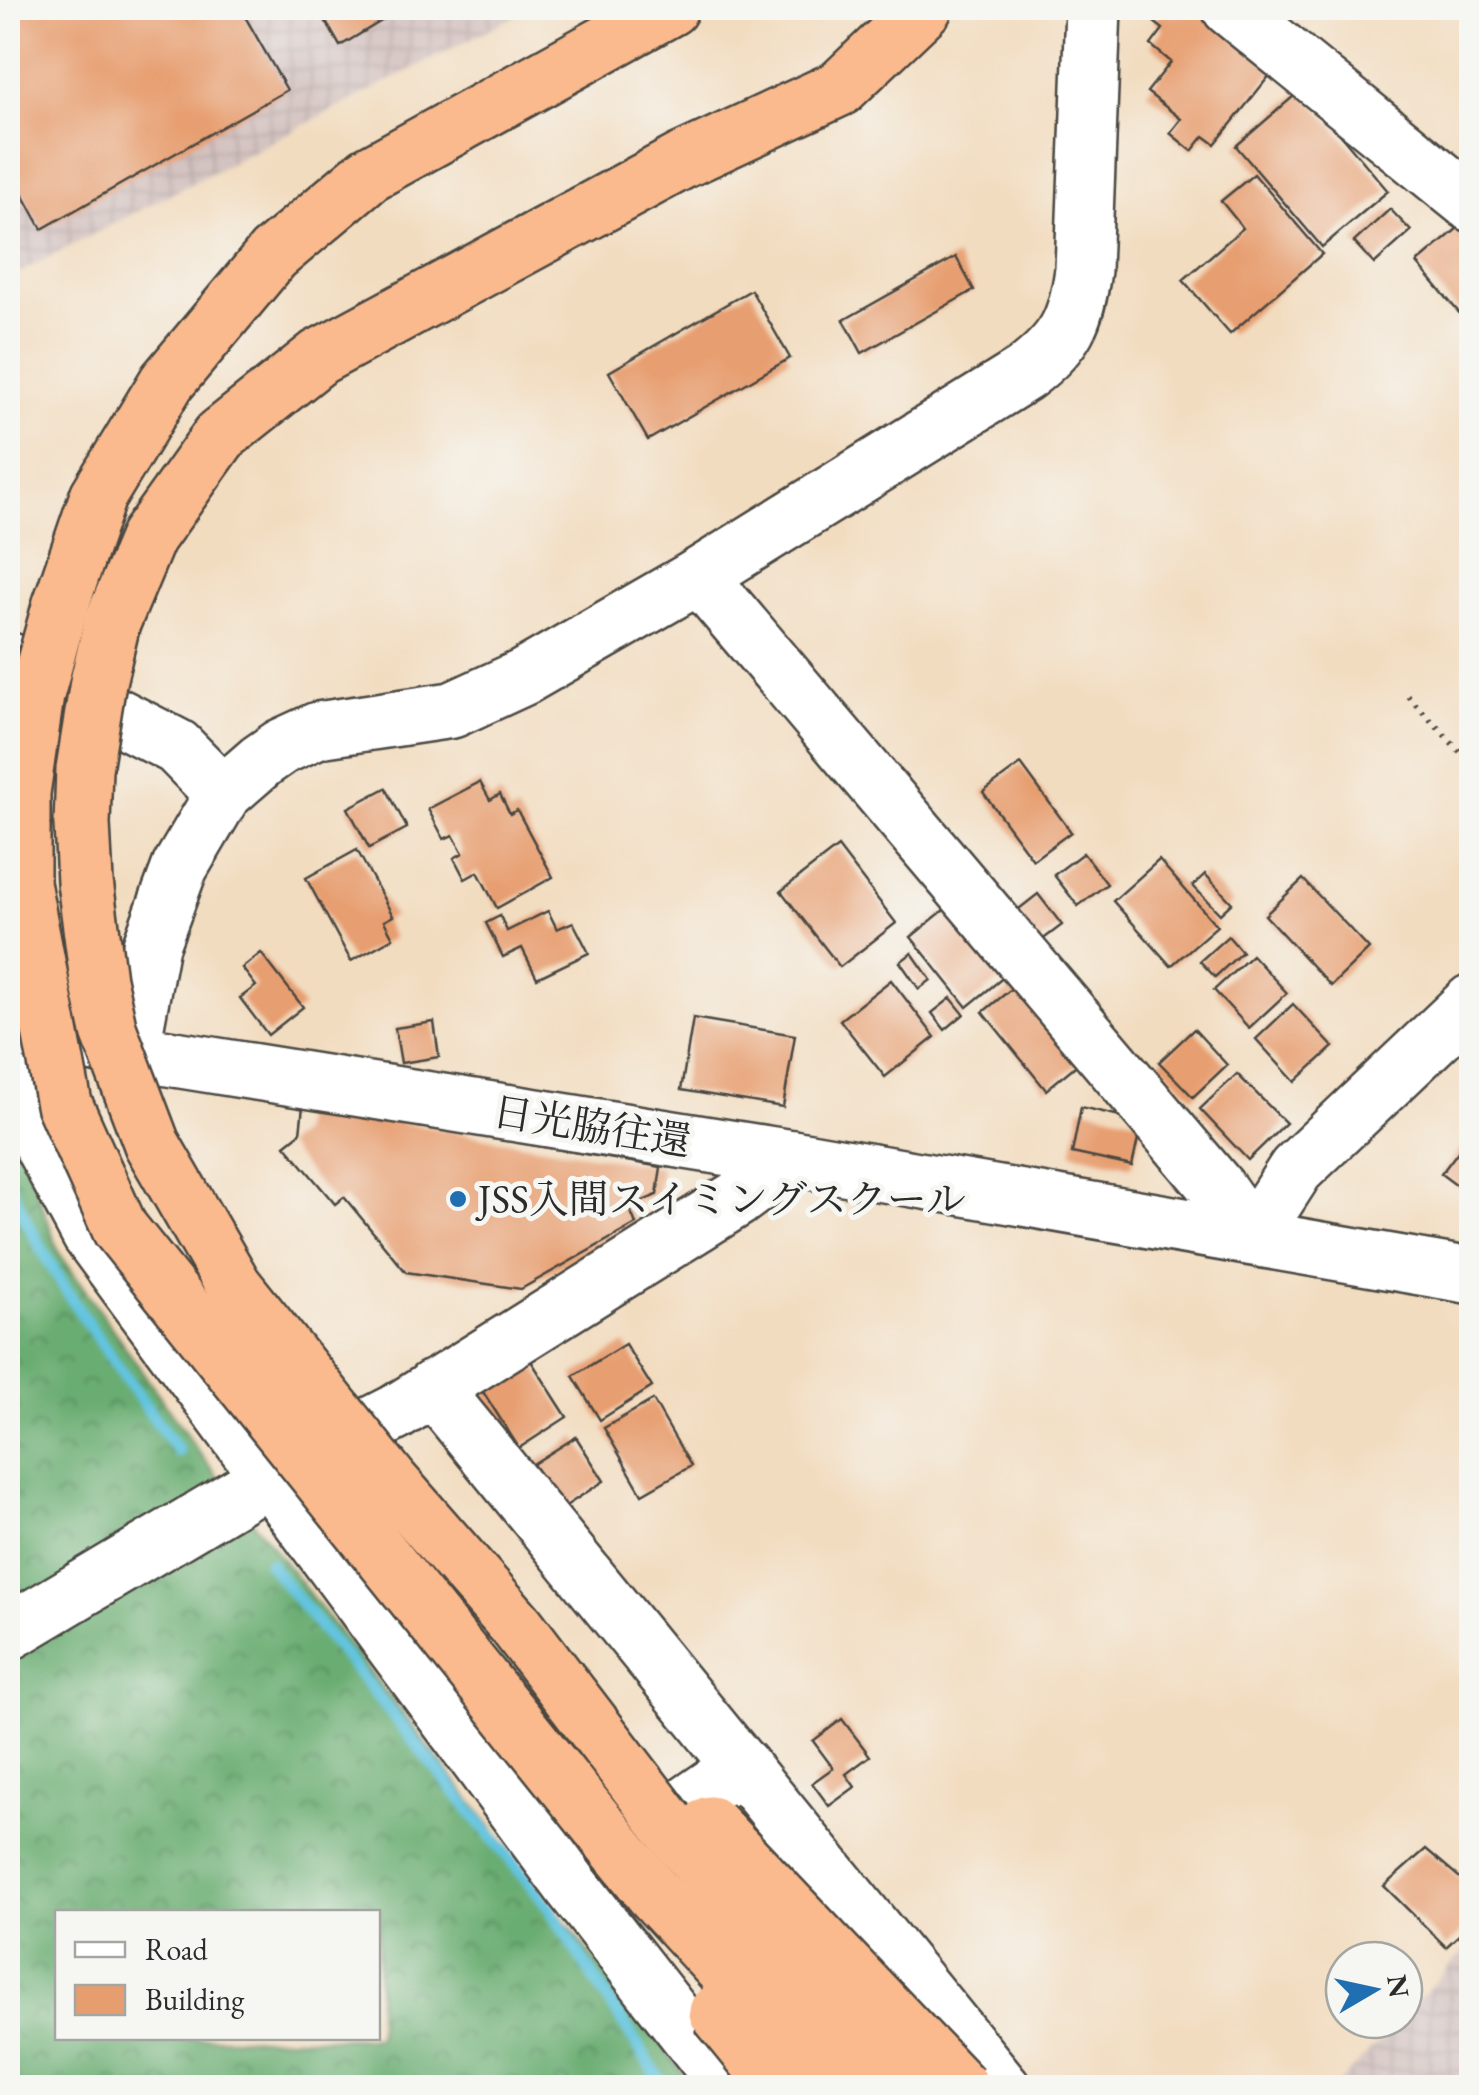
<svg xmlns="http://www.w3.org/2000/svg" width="1479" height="2095" font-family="'EB Garamond','Noto Serif JP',serif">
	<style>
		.industrial { fill: url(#industrial-grid) }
		.forest { fill: url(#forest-crowns); stroke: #4a6c4e; stroke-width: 2.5; fill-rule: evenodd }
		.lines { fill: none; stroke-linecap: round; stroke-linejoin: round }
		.stream { stroke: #62c4e0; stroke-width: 12 }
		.building { fill: #e79e6f }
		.minor-casing { stroke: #494641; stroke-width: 60 }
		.highway-casing { stroke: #494641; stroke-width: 60 }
		.path { stroke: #494641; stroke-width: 6; stroke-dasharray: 2.5 8; stroke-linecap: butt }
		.minor { stroke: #fff; stroke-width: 55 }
		.highway { stroke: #fbba8d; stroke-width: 55 }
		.highway-bridge-casing { stroke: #494641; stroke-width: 60; stroke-linecap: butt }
		.highway-bridge { stroke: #fbba8d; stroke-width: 55 }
		.poi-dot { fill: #1f6fb2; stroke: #f6f6f2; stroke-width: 4 }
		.labels { text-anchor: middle; stroke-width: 10; stroke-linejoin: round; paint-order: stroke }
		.street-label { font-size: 40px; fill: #2b2b2b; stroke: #f6f6f2 }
		.poi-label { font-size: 40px; fill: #2b2b2b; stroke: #f6f6f2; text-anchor: start }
	</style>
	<defs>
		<pattern id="industrial-grid" width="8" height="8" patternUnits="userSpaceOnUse" patternTransform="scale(2.5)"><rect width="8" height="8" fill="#d1bfbd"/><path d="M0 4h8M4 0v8" fill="none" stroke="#b4a4a3"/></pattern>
		<pattern id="forest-crowns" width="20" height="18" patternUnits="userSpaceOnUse" patternTransform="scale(2.5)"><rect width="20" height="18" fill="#6aad72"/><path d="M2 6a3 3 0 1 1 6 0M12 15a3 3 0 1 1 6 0" fill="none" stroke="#578d5e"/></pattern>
	</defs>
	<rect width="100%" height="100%" fill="#f6f6f2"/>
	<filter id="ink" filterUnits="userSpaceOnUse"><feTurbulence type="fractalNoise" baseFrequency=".01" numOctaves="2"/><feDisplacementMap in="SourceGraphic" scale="20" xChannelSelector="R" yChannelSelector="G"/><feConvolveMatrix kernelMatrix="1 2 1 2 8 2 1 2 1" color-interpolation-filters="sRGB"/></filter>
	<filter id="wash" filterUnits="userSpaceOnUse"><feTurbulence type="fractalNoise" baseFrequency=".0048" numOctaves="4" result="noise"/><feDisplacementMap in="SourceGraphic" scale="40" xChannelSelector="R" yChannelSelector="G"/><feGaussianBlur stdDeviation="2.25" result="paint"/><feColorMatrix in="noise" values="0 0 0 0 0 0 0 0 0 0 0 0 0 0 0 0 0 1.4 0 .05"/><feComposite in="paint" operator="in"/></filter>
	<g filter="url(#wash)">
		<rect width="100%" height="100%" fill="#f2dcbf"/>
		<g class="industrial">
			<polygon points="8,8 530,8 20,272 8,267"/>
			<polygon points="1471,1944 1471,2087 1335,2087 1400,2020 1404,2020 1404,2015"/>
		</g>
		<path class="forest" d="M 8,1110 L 59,1253 L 200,1454 L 694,2087 L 8,2087 ZM 58,1912 L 378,1912 L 378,2038 L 58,2038 Z"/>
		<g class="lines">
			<g class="stream">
				<path d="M 8,1181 C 51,1280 116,1364 178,1451"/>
				<polyline points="269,1564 546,1903 665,2088"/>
			</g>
		</g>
		<g id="blocks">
			<g class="building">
				<polygon points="8,8 240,8 287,90 42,229 8,167"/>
				<polygon points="318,8 403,8 340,46"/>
				<polygon points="1165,8 1175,15 1181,8 1195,8 1274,70 1215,144 1204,136 1192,151 1170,133 1181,119 1147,92 1171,62 1151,45 1163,29 1153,21"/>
				<polygon points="1302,89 1388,191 1322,247 1236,146"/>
				<polygon points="1254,174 1322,254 1230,334 1183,280 1243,228 1221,201"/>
				<polygon points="1390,209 1411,231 1374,264 1354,242"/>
				<polygon points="1465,222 1472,230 1472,328 1417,263"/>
				<polygon points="956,257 974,290 862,353 844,320"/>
				<polygon points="751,290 790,358 648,440 609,372"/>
				<polygon points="1021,764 1071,832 1033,860 983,792"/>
				<polygon points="480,782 490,800 500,794 510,814 517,810 553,877 497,908 478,872 465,879 454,858 463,853 453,835 444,839 428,809"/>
				<polygon points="386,788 407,828 369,848 348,808"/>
				<polygon points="838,847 896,923 840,967 781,891"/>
				<polygon points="357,850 393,916 384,921 393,938 351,961 306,878"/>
				<polygon points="1083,853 1107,884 1078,906 1054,875"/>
				<polygon points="1159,860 1217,926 1171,966 1113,901"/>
				<polygon points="1205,874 1232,903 1220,914 1193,886"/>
				<polygon points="1303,879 1369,949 1331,986 1265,915"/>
				<polygon points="1038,894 1062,925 1033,947 1010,916"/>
				<polygon points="950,905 1005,976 967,1007 911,937"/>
				<polygon points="548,911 557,929 573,922 589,953 537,978 522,948 503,957 486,923 500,916 507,931"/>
				<polygon points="1228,936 1242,952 1215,977 1200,961"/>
				<polygon points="261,953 303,1007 268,1035 240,998 256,986 242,968"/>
				<polygon points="912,953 931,980 919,989 900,962"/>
				<polygon points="1252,955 1287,993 1249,1028 1214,990"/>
				<polygon points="891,980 935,1037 885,1077 840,1020"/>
				<polygon points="1016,985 1080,1062 1046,1090 983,1012"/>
				<polygon points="951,998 964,1014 945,1030 932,1013"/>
				<polygon points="1293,1004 1333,1047 1295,1082 1256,1039"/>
				<polygon points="693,1018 795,1035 783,1107 681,1090"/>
				<polygon points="434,1022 439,1057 401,1063 395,1028"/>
				<polygon points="1194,1029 1227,1065 1193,1097 1159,1062"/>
				<polygon points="1237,1074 1286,1123 1248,1160 1200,1109"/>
				<polygon points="303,1106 661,1167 657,1195 629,1207 636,1224 521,1289 406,1272 344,1197 335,1204 285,1145 300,1133"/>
				<polygon points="1081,1107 1142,1121 1132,1166 1072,1153"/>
				<polygon points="1472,1133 1472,1197 1441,1174"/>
				<polygon points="625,1344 652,1387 600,1420 573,1376"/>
				<polygon points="526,1353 567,1417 519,1448 478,1384"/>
				<polygon points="653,1400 691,1466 642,1494 604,1428"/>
				<polygon points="576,1437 604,1481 561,1509 533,1464"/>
				<polygon points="842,1719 870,1756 846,1774 855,1787 829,1806 812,1783 833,1768 813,1741"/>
				<polygon points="1426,1849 1472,1888 1472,1923 1446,1947 1384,1886"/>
			</g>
		</g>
	</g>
	<g filter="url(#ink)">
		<use href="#blocks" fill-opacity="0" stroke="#494641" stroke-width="2.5"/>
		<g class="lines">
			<defs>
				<g id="minor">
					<polyline points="1230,8 1472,204"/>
					<polyline points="699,576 1218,1189 1252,1237 1296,1169 1472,1002"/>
					<polyline points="8,660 177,747 223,794"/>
					<polyline points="8,1028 131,1052 792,1158 1472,1276"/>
					<path d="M 131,1052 L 151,945 L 180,867 L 223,794 L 261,761 L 281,747 L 318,730 L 452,710 L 524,677 L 699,576 L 1024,374 C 1066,342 1076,321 1083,270 L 1093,8"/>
					<polyline points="8,1082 90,1235 570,1884 730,2088"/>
					<polyline points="433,1388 1003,2088"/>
					<polyline points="8,1633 270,1477 395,1413 737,1199 792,1158"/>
					<polyline points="626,1846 742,1766"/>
				</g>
				<g id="highway">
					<polyline points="60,607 98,496 167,382 273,255 369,174 670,8"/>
					<polyline points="112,623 148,537 220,436 319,357 682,161 840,88 924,8"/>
				</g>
			</defs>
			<use href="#minor" class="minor-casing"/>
			<use href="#highway" class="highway-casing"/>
			<polyline class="path" points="1408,696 1472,764"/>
			<use href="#minor" class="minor"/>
			<use href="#highway" class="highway"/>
			<defs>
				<g id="highway-bridge">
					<polyline points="60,607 36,695 22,793 22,883 64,1104 120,1229 652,1892 833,2088"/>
					<polyline points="112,623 98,682 84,769 82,824 85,882 98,980 109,1031 152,1144 234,1286 391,1482 516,1625 681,1841 890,2088"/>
					<polyline points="710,1824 961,2088"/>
					<polyline points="717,2012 779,2088"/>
				</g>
			</defs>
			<use href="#highway-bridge" class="highway-bridge-casing"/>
			<use href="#highway-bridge" class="highway-bridge"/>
		</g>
	</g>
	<circle class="poi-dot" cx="458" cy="1199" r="10"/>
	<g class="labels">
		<g class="street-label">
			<text transform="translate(592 1126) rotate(9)" y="14">日光脇往還</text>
		</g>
		<g class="poi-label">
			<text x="478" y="1213">JSS入間スイミングスクール</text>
		</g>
	</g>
	<rect width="1479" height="2095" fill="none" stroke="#f6f6f2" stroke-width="40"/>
	<rect x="55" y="1910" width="325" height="130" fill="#f6f6f2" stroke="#a5a5a2" stroke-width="2.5"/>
	<rect x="75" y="1942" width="50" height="15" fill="#ffffff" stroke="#a5a5a2" stroke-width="2.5"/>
	<text x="145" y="1960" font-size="30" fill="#2b2b2b">Road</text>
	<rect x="75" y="1985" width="50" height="30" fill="#e79e6f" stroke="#a5a5a2" stroke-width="2.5"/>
	<text x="145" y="2010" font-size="30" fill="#2b2b2b">Building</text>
	<g transform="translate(1374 1990) rotate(81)"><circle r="48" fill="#f6f6f2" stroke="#a5a5a2" stroke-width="2.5"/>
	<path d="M0-8L18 38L0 25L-18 38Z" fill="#1f6fb2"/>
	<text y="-15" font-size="28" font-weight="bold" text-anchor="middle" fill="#2b2b2b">N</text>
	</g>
</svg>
